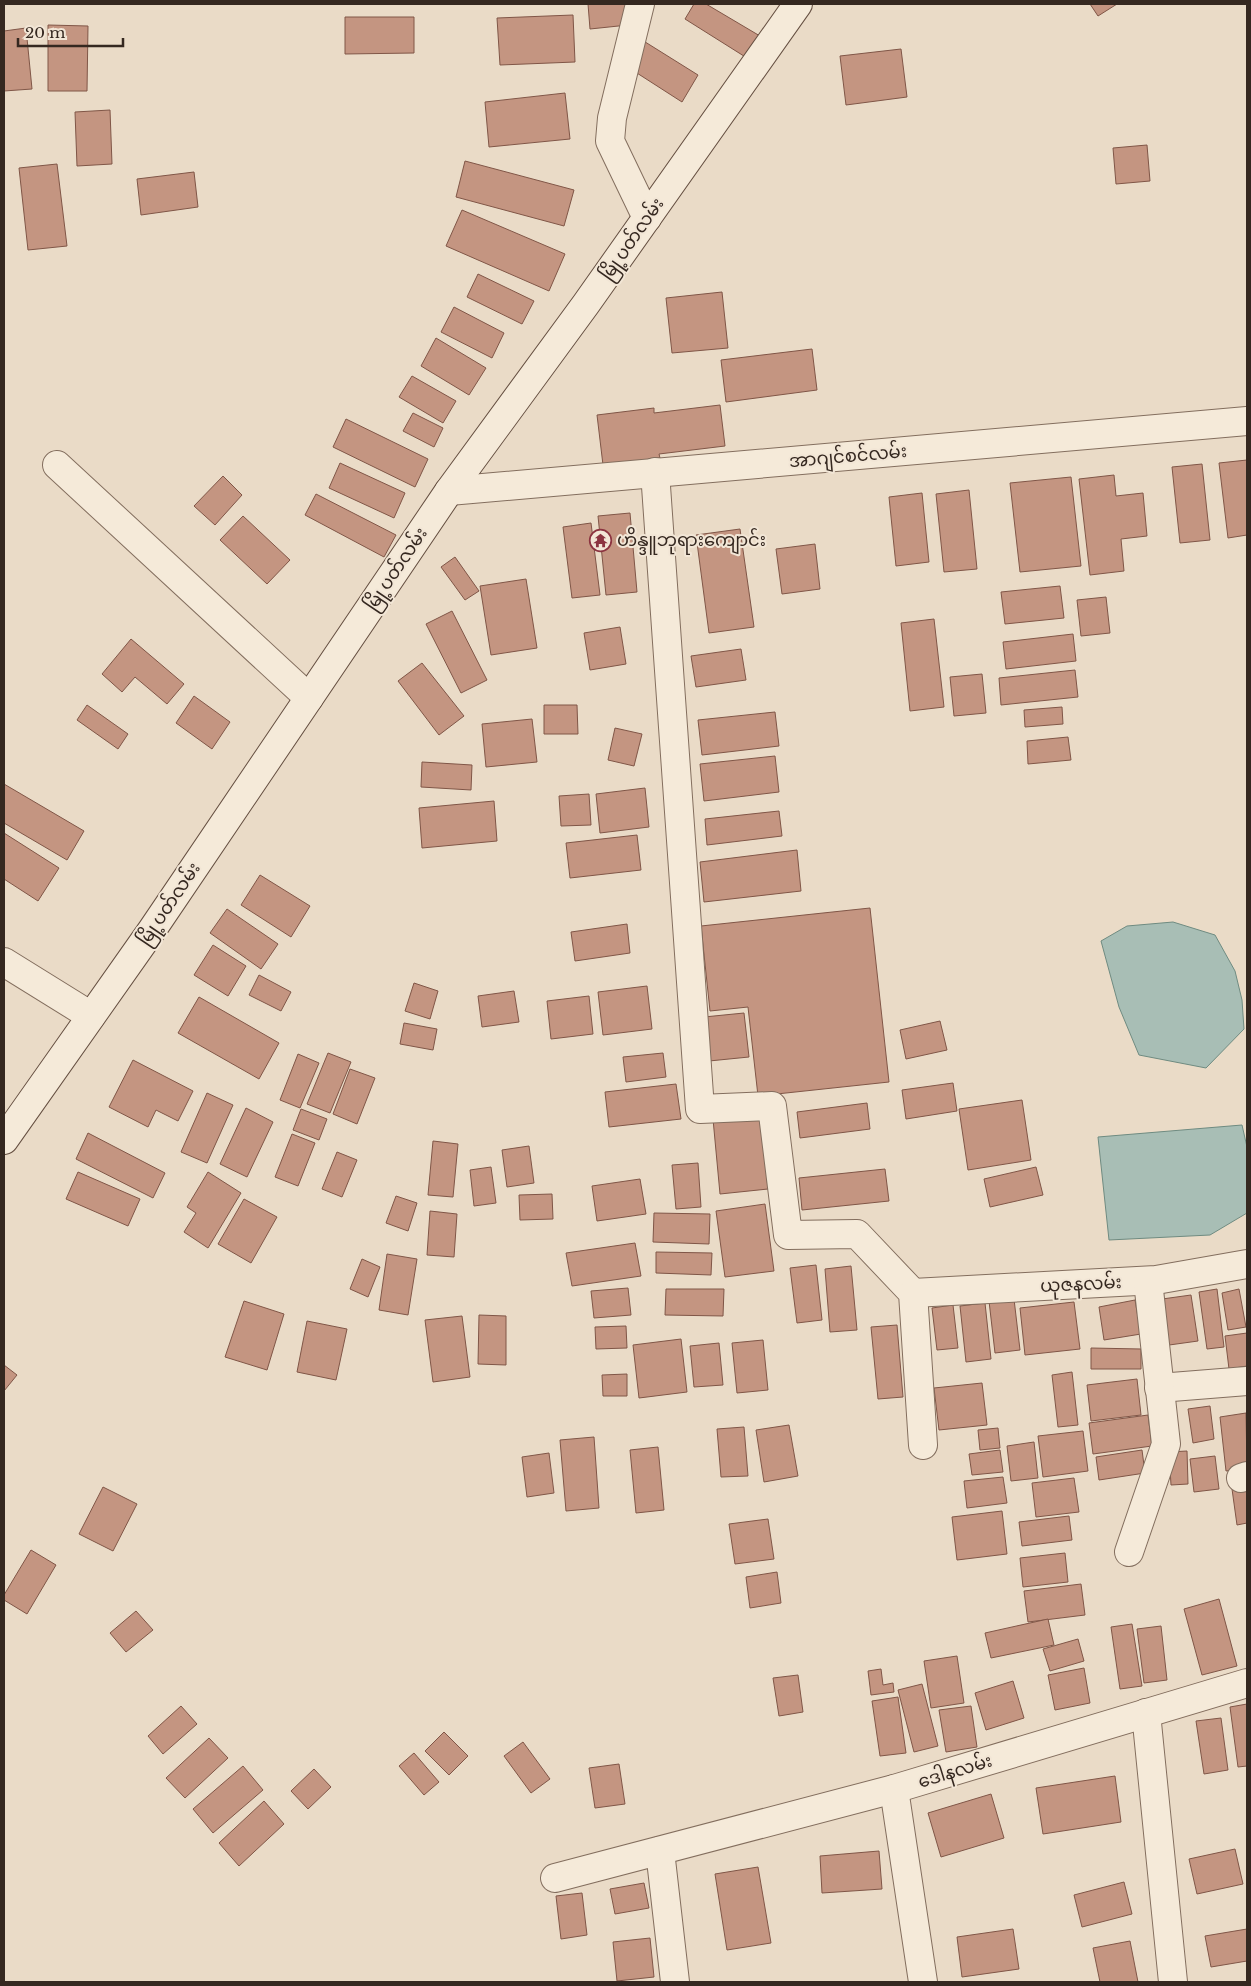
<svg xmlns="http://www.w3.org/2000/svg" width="1251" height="1986" font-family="'Libre Baskerville','Noto Sans Myanmar',serif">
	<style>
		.water { fill: #a8beb5; stroke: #6f8b81 }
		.building { fill: #c49581; stroke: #805647 }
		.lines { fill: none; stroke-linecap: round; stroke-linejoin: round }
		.street-casing { stroke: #836e5e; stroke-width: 30 }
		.secondary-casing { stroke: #654f41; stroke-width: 30 }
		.street { stroke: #f5ead9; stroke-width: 28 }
		.secondary { stroke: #f5ead9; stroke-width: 28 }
		.labels { text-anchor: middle; stroke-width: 4; stroke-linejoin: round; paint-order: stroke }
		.street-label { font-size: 18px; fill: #352820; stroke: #f2e6d6 }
		.poi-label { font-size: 18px; fill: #352820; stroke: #f2e6d6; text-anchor: start }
	</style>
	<rect width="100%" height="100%" fill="#eadbc7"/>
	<g class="water">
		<polygon points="1173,922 1215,935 1235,971 1242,1000 1244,1029 1206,1068 1139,1055 1119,1007 1101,941 1127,926"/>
		<polygon points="1242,1125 1247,1147 1247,1213 1210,1235 1109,1240 1098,1137"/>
	</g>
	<g class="building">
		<polygon points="588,4 626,4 628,25 590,29"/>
		<polygon points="694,4 706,4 760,36 747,58 685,19"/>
		<polygon points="1090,4 1117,4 1098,16"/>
		<polygon points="573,15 575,62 500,65 497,18"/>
		<polygon points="345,17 414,17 414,53 345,54"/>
		<polygon points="48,25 88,26 87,91 48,91"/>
		<polygon points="26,28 32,89 4,91 4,31"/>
		<polygon points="642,40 698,75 682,102 626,66"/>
		<polygon points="901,49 907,97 846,105 840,56"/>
		<polygon points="565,93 570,139 489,147 485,102"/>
		<polygon points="110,110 112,164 77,166 75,112"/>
		<polygon points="1147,145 1150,181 1116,184 1113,148"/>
		<polygon points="465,161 574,190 564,226 456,197"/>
		<polygon points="57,164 67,246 28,250 19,168"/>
		<polygon points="194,172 198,207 141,215 137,179"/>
		<polygon points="462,210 565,254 549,291 446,246"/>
		<polygon points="478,274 534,301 522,324 467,297"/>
		<polygon points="722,292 728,348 672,353 666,298"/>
		<polygon points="454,307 504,333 492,358 441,332"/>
		<polygon points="436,338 486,368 469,395 421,366"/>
		<polygon points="812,349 817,390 726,402 721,360"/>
		<polygon points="412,376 456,401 443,423 399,397"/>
		<polygon points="720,405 725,446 659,454 660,458 603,465 597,415 654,408 654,413"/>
		<polygon points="413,413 443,428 434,447 403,431"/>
		<polygon points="346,419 428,459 415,487 333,447"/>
		<polygon points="1247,460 1247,535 1228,538 1219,463"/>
		<polygon points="340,463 405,493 394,518 329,488"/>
		<polygon points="1202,464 1210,540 1180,543 1172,467"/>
		<polygon points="1114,475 1116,496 1143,493 1147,536 1121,539 1124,571 1090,575 1079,479"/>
		<polygon points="223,476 242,495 215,525 194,506"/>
		<polygon points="1071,477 1081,566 1020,572 1010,483"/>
		<polygon points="969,490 977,569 944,572 936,494"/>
		<polygon points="922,493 929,562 896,566 889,497"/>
		<polygon points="316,494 396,535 384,557 305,515"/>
		<polygon points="630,513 637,592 606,595 598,516"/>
		<polygon points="243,516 290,560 267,584 220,540"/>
		<polygon points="591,523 600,595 572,598 563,527"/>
		<polygon points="740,529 754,627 709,633 696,535"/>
		<polygon points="815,544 820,589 782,594 776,549"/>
		<polygon points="455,557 479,591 465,600 441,567"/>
		<polygon points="526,579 537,648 491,655 480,586"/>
		<polygon points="1060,586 1064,618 1005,624 1001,592"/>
		<polygon points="1106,597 1110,633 1081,636 1077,600"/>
		<polygon points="452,611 487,680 461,693 426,624"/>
		<polygon points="934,619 944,707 910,711 901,623"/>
		<polygon points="620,627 626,664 590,670 584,633"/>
		<polygon points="1073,634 1076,661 1006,669 1003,642"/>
		<polygon points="131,639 184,684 167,704 135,677 122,692 102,674"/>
		<polygon points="741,649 746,680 696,687 691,656"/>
		<polygon points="422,663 464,716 439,735 398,681"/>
		<polygon points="1075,670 1078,697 1001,705 999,678"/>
		<polygon points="982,674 986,713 954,716 950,677"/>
		<polygon points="194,696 230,722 212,749 176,723"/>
		<polygon points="87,705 128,734 118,749 77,720"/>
		<polygon points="544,705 577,705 578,734 544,734"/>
		<polygon points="1062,707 1063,724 1025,727 1024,710"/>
		<polygon points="775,712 779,746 702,755 698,720"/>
		<polygon points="532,719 537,762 486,767 482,724"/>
		<polygon points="615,728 642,734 634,766 608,760"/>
		<polygon points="1068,737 1071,760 1028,764 1027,741"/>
		<polygon points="775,756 779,792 704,801 700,764"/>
		<polygon points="422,762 472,765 471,790 421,787"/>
		<polygon points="4,784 84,831 67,860 4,823"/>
		<polygon points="645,788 649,827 600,833 596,794"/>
		<polygon points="589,794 591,825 561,826 559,796"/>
		<polygon points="494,801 497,841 422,848 419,808"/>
		<polygon points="779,811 782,836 707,845 705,819"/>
		<polygon points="4,833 59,868 38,901 4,879"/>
		<polygon points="637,835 641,870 570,878 566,843"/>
		<polygon points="797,850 801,891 704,902 700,862"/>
		<polygon points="260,875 310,906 291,937 241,905"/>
		<polygon points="870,908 889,1082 758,1096 748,1007 710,1011 701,926"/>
		<polygon points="227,909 278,944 261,969 210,933"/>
		<polygon points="627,924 630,953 575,961 571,932"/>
		<polygon points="213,945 246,966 228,996 194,975"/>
		<polygon points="259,975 291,992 281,1011 249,995"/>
		<polygon points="414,983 438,991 430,1019 405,1011"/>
		<polygon points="647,986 652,1029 603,1035 598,992"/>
		<polygon points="514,991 519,1022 482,1027 478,996"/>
		<polygon points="589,996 593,1034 551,1039 547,1001"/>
		<polygon points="199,997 279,1043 259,1079 178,1033"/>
		<polygon points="744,1013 749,1057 709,1061 704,1017"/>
		<polygon points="940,1021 947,1050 906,1059 900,1030"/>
		<polygon points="404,1023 437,1029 433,1050 400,1044"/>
		<polygon points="328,1053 351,1062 330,1113 307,1104"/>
		<polygon points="663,1053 666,1077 626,1082 623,1057"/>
		<polygon points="298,1054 319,1063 300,1108 280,1100"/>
		<polygon points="133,1060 193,1091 178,1121 156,1110 148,1127 109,1107"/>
		<polygon points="350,1069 375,1078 357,1124 333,1114"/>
		<polygon points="953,1083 957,1111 906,1119 902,1090"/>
		<polygon points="676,1084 681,1119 609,1127 605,1092"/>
		<polygon points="207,1093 233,1105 207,1163 181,1152"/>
		<polygon points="1022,1100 1031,1160 968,1170 959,1109"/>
		<polygon points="867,1103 870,1129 800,1138 797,1112"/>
		<polygon points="246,1108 273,1122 247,1177 220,1164"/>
		<polygon points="301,1109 327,1119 319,1140 293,1130"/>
		<polygon points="761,1115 768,1189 720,1194 713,1119"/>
		<polygon points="88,1133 165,1173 153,1198 76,1159"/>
		<polygon points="292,1134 315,1143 298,1186 275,1177"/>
		<polygon points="433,1141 458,1144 453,1197 428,1195"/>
		<polygon points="529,1146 534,1183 507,1187 502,1150"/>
		<polygon points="337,1152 357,1160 342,1197 322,1189"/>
		<polygon points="698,1163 701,1207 676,1209 672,1165"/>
		<polygon points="491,1167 496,1203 474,1206 470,1170"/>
		<polygon points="1036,1167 1043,1195 990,1207 984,1179"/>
		<polygon points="885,1169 889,1201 802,1210 799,1178"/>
		<polygon points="78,1172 140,1199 128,1226 66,1199"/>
		<polygon points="208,1172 241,1193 208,1248 184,1232 196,1213 187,1207"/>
		<polygon points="640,1179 646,1214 597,1221 592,1186"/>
		<polygon points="552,1194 553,1219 520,1220 519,1195"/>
		<polygon points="396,1196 417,1203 408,1231 386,1223"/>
		<polygon points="244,1199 277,1217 251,1263 218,1244"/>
		<polygon points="765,1204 774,1271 725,1277 716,1211"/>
		<polygon points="430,1211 457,1214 454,1257 427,1255"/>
		<polygon points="654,1213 710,1214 709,1244 653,1242"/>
		<polygon points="635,1243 641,1276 572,1286 566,1253"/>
		<polygon points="656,1252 712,1253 711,1275 656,1273"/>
		<polygon points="387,1254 417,1259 408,1315 379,1310"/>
		<polygon points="362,1259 380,1267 368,1297 350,1289"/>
		<polygon points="816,1265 822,1320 797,1323 790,1268"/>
		<polygon points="851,1266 857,1330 830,1332 825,1269"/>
		<polygon points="628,1288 631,1315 594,1318 591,1291"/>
		<polygon points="666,1289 724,1289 723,1316 665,1315"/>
		<polygon points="1217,1289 1224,1347 1207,1349 1199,1292"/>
		<polygon points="1239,1289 1246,1327 1228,1330 1222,1293"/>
		<polygon points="1191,1295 1198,1341 1162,1346 1155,1300"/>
		<polygon points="1014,1299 1020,1350 995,1353 989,1301"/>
		<polygon points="1135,1300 1141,1334 1104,1340 1099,1307"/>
		<polygon points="244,1301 284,1314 267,1370 225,1357"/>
		<polygon points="1074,1302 1080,1349 1025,1355 1020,1308"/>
		<polygon points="985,1303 991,1359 966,1362 960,1306"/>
		<polygon points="953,1305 958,1348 937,1350 932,1308"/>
		<polygon points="479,1315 506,1316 506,1365 478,1364"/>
		<polygon points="462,1316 470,1377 433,1382 425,1320"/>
		<polygon points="307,1321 347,1329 336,1380 297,1372"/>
		<polygon points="897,1325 903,1397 878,1399 871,1327"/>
		<polygon points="626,1326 627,1348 596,1349 595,1327"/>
		<polygon points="1247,1333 1247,1366 1229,1369 1225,1336"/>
		<polygon points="681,1339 687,1392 639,1398 633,1345"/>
		<polygon points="763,1340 768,1390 737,1393 732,1343"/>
		<polygon points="719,1343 723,1385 694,1387 690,1346"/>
		<polygon points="1091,1348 1141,1349 1141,1369 1091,1369"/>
		<polygon points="4,1365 17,1375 4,1391"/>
		<polygon points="1072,1372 1078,1425 1058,1427 1052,1375"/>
		<polygon points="627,1374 627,1396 603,1396 602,1375"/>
		<polygon points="1137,1379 1141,1415 1091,1421 1087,1385"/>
		<polygon points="982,1383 987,1425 939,1430 934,1388"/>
		<polygon points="1210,1406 1214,1439 1193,1443 1188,1409"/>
		<polygon points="1246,1413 1247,1468 1226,1471 1220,1417"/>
		<polygon points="1148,1415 1152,1446 1093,1454 1089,1423"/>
		<polygon points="789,1425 798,1476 764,1482 756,1430"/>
		<polygon points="744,1427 748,1476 721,1477 717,1429"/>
		<polygon points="998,1428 1000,1448 980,1450 978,1430"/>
		<polygon points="1083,1431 1088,1471 1043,1477 1038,1436"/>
		<polygon points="594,1437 599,1508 566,1511 560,1440"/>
		<polygon points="1034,1442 1038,1478 1011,1481 1007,1446"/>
		<polygon points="658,1447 664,1510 636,1513 630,1450"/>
		<polygon points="1000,1450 1003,1472 972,1475 969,1454"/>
		<polygon points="1142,1450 1145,1473 1099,1480 1096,1457"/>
		<polygon points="1187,1451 1188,1484 1171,1485 1169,1452"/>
		<polygon points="549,1453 554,1493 527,1497 522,1457"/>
		<polygon points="1215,1456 1219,1489 1194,1492 1190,1459"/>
		<polygon points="1003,1477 1007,1503 967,1508 964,1481"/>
		<polygon points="1074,1478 1079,1512 1036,1517 1032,1483"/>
		<polygon points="103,1487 137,1504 113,1551 79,1534"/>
		<polygon points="1247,1487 1247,1523 1237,1525 1232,1489"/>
		<polygon points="1002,1511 1007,1554 957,1560 952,1517"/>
		<polygon points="1069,1516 1072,1540 1022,1546 1019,1522"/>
		<polygon points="768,1519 774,1559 735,1564 729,1524"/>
		<polygon points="31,1550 56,1565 27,1614 4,1600 4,1595"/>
		<polygon points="1065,1553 1068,1582 1023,1587 1020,1558"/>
		<polygon points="777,1572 781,1603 750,1608 746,1577"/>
		<polygon points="1081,1584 1085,1615 1028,1622 1024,1591"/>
		<polygon points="1219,1599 1237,1666 1202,1675 1184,1609"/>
		<polygon points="136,1611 153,1630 126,1652 110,1633"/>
		<polygon points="1048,1619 1054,1645 991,1658 985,1633"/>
		<polygon points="1132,1624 1142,1686 1120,1689 1111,1627"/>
		<polygon points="1161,1626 1167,1680 1144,1683 1137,1629"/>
		<polygon points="1078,1639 1084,1661 1050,1671 1043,1649"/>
		<polygon points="957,1656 964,1703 931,1708 924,1661"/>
		<polygon points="1084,1668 1090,1703 1055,1710 1048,1675"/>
		<polygon points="881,1669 883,1685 893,1683 894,1692 871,1695 868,1671"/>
		<polygon points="798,1675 803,1712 779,1716 773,1678"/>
		<polygon points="1013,1681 1024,1718 986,1730 975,1693"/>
		<polygon points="922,1684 938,1746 914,1752 898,1690"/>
		<polygon points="898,1697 906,1753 880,1756 872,1701"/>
		<polygon points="1247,1704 1247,1766 1238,1767 1230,1707"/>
		<polygon points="181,1706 197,1724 163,1754 148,1736"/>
		<polygon points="971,1706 977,1747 946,1752 939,1710"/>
		<polygon points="1221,1718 1228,1770 1204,1774 1196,1721"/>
		<polygon points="444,1732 468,1756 449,1775 425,1751"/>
		<polygon points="209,1738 228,1758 185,1798 166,1778"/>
		<polygon points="523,1742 550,1779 531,1793 504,1756"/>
		<polygon points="414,1753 439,1782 424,1795 399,1766"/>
		<polygon points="619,1764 625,1804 595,1808 589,1768"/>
		<polygon points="243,1766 263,1790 213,1833 193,1809"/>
		<polygon points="314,1769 331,1787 308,1809 291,1791"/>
		<polygon points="1115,1776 1121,1822 1043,1834 1036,1788"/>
		<polygon points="991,1794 1004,1838 941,1857 928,1813"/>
		<polygon points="264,1801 284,1824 239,1866 219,1843"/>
		<polygon points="1235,1849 1243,1884 1197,1894 1189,1859"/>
		<polygon points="879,1851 882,1889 822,1893 820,1856"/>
		<polygon points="758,1867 771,1943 727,1950 715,1874"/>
		<polygon points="1124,1882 1132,1914 1082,1927 1074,1895"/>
		<polygon points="644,1883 649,1908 615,1914 610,1889"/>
		<polygon points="582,1893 587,1935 561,1939 556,1896"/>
		<polygon points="1013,1929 1019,1969 962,1977 957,1937"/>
		<polygon points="1247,1929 1247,1961 1211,1967 1205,1936"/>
		<polygon points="650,1938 654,1977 617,1981 613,1942"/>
		<polygon points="1130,1941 1138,1982 1100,1982 1093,1948"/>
	</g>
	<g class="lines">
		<defs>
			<g id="street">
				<polyline points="640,4 612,118 610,141 647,218"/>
				<polyline points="57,465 309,698"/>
				<polyline points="655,472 700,1109 772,1106 788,1235 857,1234 913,1293 923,1445"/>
				<polyline points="449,491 1247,421"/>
				<polyline points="4,962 91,1016"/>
				<polyline points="913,1293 1156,1280 1247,1264"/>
				<polyline points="1159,1388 1247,1381"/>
				<polyline points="1241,1478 1247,1476"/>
				<polyline points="1129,1552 1166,1444 1148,1281"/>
				<polyline points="1146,1713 1173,1982"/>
				<polyline points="894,1789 923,1982"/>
				<polyline points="660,1851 675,1982"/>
				<polyline points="555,1878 894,1789 1247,1683"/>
			</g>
			<polyline id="secondary" points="4,1140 152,930 449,491 586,304 798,4"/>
		</defs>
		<use href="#street" class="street-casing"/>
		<use href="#secondary" class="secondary-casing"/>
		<use href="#street" class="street"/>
		<use href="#secondary" class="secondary"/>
	</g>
	<defs>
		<symbol id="temple-ring" viewBox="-11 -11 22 22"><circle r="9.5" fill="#f2e6d6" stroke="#8c3440" stroke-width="1.5"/><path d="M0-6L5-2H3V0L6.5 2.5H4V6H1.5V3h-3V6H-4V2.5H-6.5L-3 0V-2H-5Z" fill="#8c3440"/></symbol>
	</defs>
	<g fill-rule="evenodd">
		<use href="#temple-ring" x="588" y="528" width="25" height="25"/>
	</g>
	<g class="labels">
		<g class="street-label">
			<text transform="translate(632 239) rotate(-55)" y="6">မြို့ပတ်လမ်း</text>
			<text transform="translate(848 456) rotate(-5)" y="6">အာဂျင်စင်လမ်း</text>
			<text transform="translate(396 569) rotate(-56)" y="6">မြို့ပတ်လမ်း</text>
			<text transform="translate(169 904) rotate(-56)" y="6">မြို့ပတ်လမ်း</text>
			<text transform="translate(1081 1284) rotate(-3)" y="6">ယုဇနလမ်း</text>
			<text transform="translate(955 1771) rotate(-17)" y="6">ဒေါနလမ်း</text>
		</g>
		<g class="poi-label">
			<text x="617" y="546">ဟိန္ဒူဘုရားကျောင်း</text>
		</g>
	</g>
	<rect width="1251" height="1986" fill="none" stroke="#352820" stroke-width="10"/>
	<path d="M18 38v8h105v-8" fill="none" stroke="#352820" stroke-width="2.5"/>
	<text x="25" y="38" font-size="15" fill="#352820" stroke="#f2e6d6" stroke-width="4" paint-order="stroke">20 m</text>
</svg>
